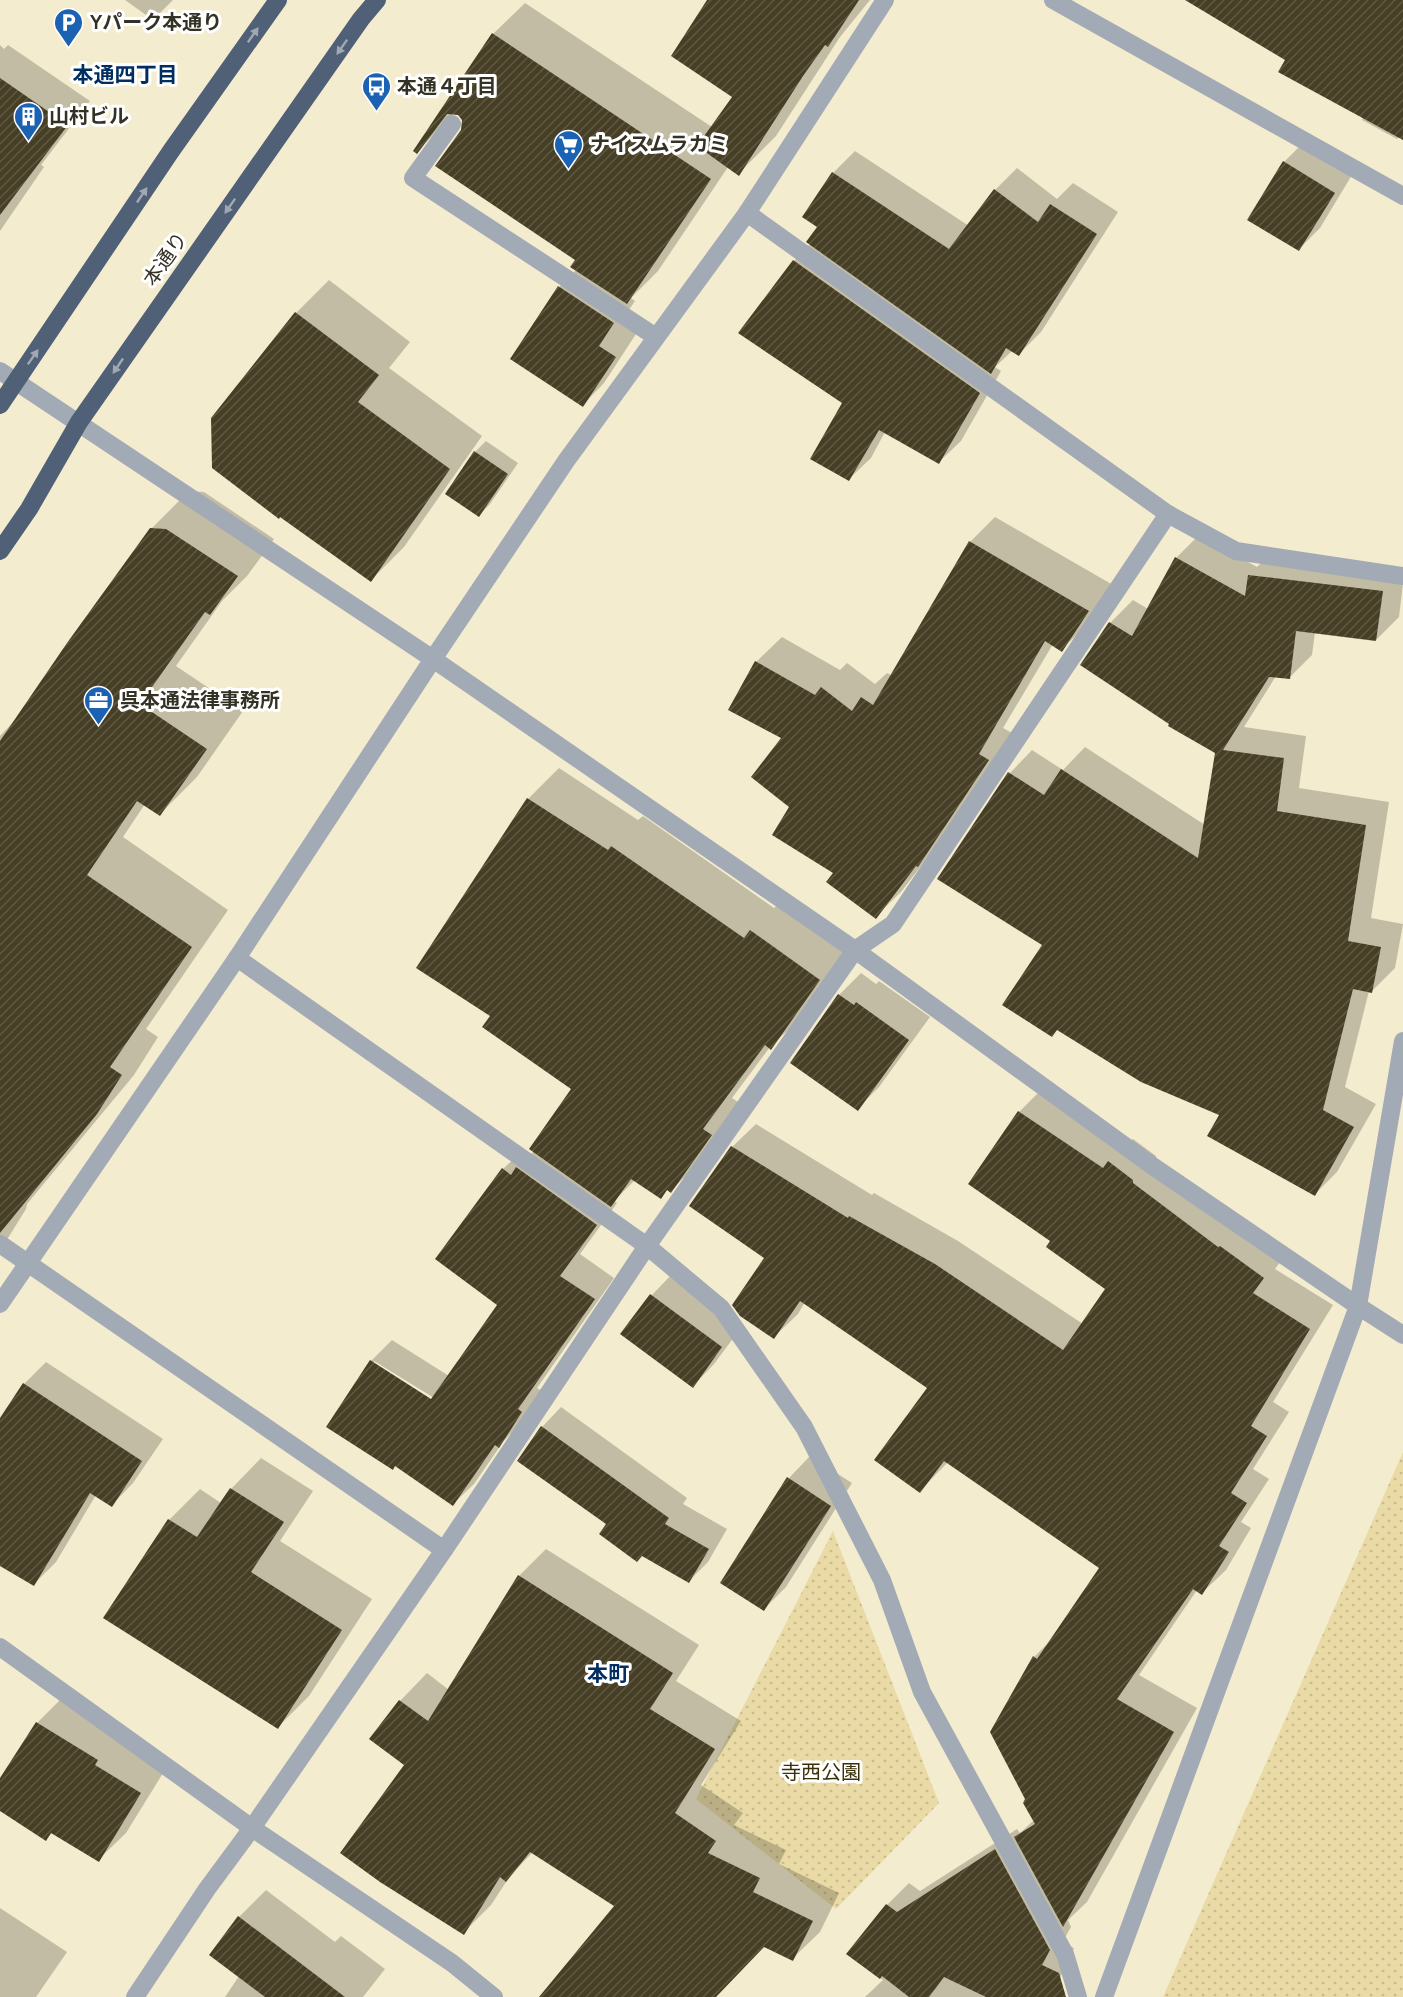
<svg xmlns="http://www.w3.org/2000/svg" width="1403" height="1997" font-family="Manrope,'Noto Sans JP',sans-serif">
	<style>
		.park { fill: url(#park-dots) }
		.shadow { fill: #0003; fill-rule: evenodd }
		.building { fill: url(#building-hatch) }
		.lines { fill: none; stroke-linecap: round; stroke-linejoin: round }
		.minor { stroke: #a2aab5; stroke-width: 18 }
		.highway { stroke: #506076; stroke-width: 18 }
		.oneway { fill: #9fa8b4 }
		.labels { text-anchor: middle; stroke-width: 6; stroke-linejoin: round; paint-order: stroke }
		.poi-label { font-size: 20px; font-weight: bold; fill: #343125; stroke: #fff; text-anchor: start }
		.street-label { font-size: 20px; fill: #343125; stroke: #fff }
		.park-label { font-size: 20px; fill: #3a310b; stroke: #fff }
		.neighbourhood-label { font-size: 21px; font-weight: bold; fill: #012e60; stroke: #fff }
	</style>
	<defs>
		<pattern id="park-dots" width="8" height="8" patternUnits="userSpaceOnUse" patternTransform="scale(1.5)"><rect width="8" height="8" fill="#e9daa6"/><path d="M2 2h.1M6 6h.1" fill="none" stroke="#c8bc8f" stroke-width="1.8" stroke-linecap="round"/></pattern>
		<pattern id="building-hatch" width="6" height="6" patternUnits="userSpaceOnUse" patternTransform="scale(1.5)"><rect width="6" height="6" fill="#463f26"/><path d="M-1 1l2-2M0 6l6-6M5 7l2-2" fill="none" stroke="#5f5944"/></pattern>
	</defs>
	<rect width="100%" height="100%" fill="#f4ecce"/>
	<g class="park">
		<polygon points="1403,1452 1403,1997 1163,1997"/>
		<polygon points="833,1531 939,1803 836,1909 696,1799"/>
	</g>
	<g class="shadow">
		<polygon points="125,0 173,0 153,20"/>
		<polygon points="709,0 870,0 840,37 776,136 738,174 728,167 658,271 631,298 635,301 620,323 636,334 604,383 583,405 559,287 576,270 577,259 463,131 464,119 459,113 454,113 417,152 493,34 525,3 712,127 734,97"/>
		<polygon points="1201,0 1403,0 1403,133 1397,139 1362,120 1363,117 1287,60"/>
		<polygon points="0,45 4,49 8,45 90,101 41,165 44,167 0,231"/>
		<polygon points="1306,140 1355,170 1320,228 1298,250 1284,162"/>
		<polygon points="855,151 969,226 995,190 1017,168 1057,199 1073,183 1118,212 1041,332 1019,354 1013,350 995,367 1001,371 961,441 939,462 885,432 871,458 849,479 844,402 741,332 794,261 811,243 819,226 833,173"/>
		<polygon points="329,280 410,342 389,368 482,436 404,547 371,580 213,419 296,313"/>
		<polygon points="486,441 518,463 490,504 479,515 475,452"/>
		<polygon points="189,491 204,492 274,539 247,576 222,601 176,666 243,711 197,777 160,814 145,804 123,837 228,910 146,1029 158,1037 134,1075 27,1204 26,1209 0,1251 0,736 19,716 151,529"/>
		<polygon points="995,517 1113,585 1087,625 1061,650 1053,644 1003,728 1014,734 934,849 901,892 875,917 835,873 792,807 783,738 756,662 782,637 840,670 847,663 875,684 887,673 891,675 970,542"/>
		<polygon points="1199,535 1257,567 1272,552 1403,583 1399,617 1376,640 1315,632 1312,655 1289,678 1276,676 1244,727 1306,736 1299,788 1389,802 1371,918 1403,924 1395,968 1372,991 1369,991 1345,1087 1376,1104 1337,1172 1314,1195 1221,1114 1058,1029 1052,1035 1044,945 1010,773 1032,750 1063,770 1085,747 1205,825 1216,753 1110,623 1133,600 1148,609 1176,558"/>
		<path d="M 559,768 L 638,820 L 643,816 L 774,908 L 782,900 L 849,949 L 802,1017 L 770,1047 L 732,1098 L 741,1104 L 701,1160 L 671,1191 L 668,1189 L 660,1197 L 635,1180 L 614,1201 L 617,1203 L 580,1254 L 614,1278 L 537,1388 L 542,1391 L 519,1425 L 503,1442 L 474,1484 L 453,1504 L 371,1361 L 392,1340 L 449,1376 L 499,1305 L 503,1169 L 524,1149 L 531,1154 L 534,1151 L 573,1089 L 492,1016 L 528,799 ZM 374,1361 L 439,1401 L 437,1404 L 374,1364 Z"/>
		<polygon points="861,973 876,984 879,981 930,1017 879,1087 857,1109 792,1062 839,995"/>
		<polygon points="1043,1088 1127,1145 1133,1139 1156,1156 1156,1159 1287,1253 1275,1269 1333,1305 1273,1402 1289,1412 1253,1469 1269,1479 1241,1522 1251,1528 1226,1570 1202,1593 1197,1590 1139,1675 1197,1708 1087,1902 1068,1920 1071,1927 1062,1943 1074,1948 1051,1997 865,1997 883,1980 849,1953 887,1905 909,1883 920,1891 1017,1829 1020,1833 1034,1820 1027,1799 1034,1657 1053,1638 1101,1567 948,1462 920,1491 929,1388 805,1302 798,1314 774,1337 766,1257 732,1147 756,1124 872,1195 874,1193 958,1241 1083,1324 1107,1289 1052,1241 970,1184 1019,1112"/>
		<polygon points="673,1273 743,1325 714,1364 693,1386 622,1334 652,1295"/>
		<polygon points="46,1362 163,1439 133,1483 112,1505 96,1495 56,1562 34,1584 0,1564 0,1421 24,1384"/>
		<polygon points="561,1407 687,1498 683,1504 727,1529 708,1562 689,1581 643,1554 608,1524 542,1427"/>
		<polygon points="810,1456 852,1483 786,1587 764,1609 722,1583 789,1478"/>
		<polygon points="261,1458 313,1491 280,1541 372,1599 309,1696 278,1727 169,1520 200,1489 221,1503 231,1489"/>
		<polygon points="546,1549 699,1645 676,1681 741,1721 701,1785 743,1813 734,1825 786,1850 779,1864 839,1893 820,1932 792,1959 764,1946 716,1997 541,1997 617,1906 533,1852 510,1876 491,1905 463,1933 406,1765 400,1701 427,1673 449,1690 519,1576"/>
		<polygon points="65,1695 168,1765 126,1833 98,1860 53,1832 46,1839 0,1810 0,1780 37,1723"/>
		<polygon points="266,1890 335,1942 341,1936 385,1969 363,1997 225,1997 239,1976 239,1917"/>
		<polygon points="0,1908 67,1952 36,1997 0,1997"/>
	</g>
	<g class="building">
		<polygon points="707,0 859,0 828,47 825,45 803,76 739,176 697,146 732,97 671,56"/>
		<polygon points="1185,0 1403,0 1403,140 1278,72 1285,60"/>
		<polygon points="492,33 711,179 627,304 570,267 575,260 435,166 461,130 462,120 458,115 447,114 417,154 413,151"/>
		<polygon points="0,78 68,125 0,215"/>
		<polygon points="1283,161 1335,193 1299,251 1247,220"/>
		<polygon points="832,172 949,249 994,189 1038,222 1050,204 1097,234 1019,356 1006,348 991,374 806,242 817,227 802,217"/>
		<polygon points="793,260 980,393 939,464 879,430 849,481 810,459 842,403 738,333"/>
		<polygon points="558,286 614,323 599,346 616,357 583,407 510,359"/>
		<polygon points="295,312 379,375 358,402 450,469 371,582 280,517 279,519 212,468 211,418"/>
		<polygon points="474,451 508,474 479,517 445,494"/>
		<polygon points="150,528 166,529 238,576 210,615 205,612 140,704 207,749 160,816 137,801 87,875 192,947 110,1067 122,1075 97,1114 0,1233 0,741 67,643"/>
		<polygon points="969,541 1089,611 1062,652 1045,641 979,754 989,760 918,867 916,866 876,919 826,882 833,873 772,835 789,807 751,777 781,738 728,710 755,661 815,695 821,687 852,711 861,697 873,705"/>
		<polygon points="1175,557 1245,596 1248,575 1383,591 1376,641 1296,631 1290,679 1269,677 1223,750 1284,758 1277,811 1366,825 1348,941 1381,947 1372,993 1353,989 1323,1110 1354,1127 1315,1196 1207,1136 1219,1115 1141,1082 1057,1030 1052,1037 1002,1005 1042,945 937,879 1008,772 1044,795 1061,769 1198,858 1215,753 1168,726 1169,724 1080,665 1109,622 1132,636"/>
		<polygon points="527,798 608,850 611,846 744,938 750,930 820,980 771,1050 765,1045 703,1129 712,1135 671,1193 667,1190 661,1199 631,1179 611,1207 529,1149 571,1089 482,1027 490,1016 416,968"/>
		<polygon points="838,994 854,1005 856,1002 909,1040 858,1111 790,1063"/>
		<polygon points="1018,1111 1103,1168 1108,1161 1133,1180 1133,1183 1218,1247 1220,1246 1264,1278 1253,1293 1310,1329 1251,1426 1267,1436 1231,1493 1247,1503 1219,1546 1229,1552 1202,1595 1193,1589 1117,1699 1174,1732 1063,1927 1014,1837 1035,1824 1023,1803 1025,1799 990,1732 1033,1656 1037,1659 1099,1568 944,1461 920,1493 874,1460 927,1388 800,1301 774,1339 740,1316 732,1305 764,1258 689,1206 731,1146 848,1218 849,1216 935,1264 1063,1350 1105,1289 1046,1247 1050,1241 968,1184"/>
		<polygon points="516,1167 597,1225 560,1276 595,1299 518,1409 522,1412 499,1448 495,1445 453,1506 395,1466 393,1470 326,1427 370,1360 431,1399 497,1305 435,1259 502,1168 511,1175"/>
		<polygon points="650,1294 722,1347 693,1388 620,1334"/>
		<polygon points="23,1383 142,1461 112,1507 90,1493 34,1586 0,1566 0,1418"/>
		<polygon points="541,1426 669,1518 665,1524 709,1549 689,1583 642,1556 637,1562 599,1534 606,1524 517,1461"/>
		<polygon points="787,1477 831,1506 764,1611 720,1583"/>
		<polygon points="230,1488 284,1522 251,1572 342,1630 278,1729 103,1618 168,1519 197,1537"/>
		<polygon points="518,1575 673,1673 650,1709 715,1749 675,1813 716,1841 708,1853 760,1878 753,1892 813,1921 793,1961 764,1947 716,1997 539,1997 614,1906 530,1852 506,1882 500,1877 464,1935 380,1882 340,1853 404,1765 369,1739 399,1700 428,1721"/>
		<polygon points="36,1722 98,1760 95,1765 141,1793 99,1862 51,1833 46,1841 0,1811 0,1778"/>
		<polygon points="995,1849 1050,1950 1042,1965 1059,1973 1066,1997 986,1997 944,1977 929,1997 909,1997 882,1976 880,1979 846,1954 886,1904 897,1912"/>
		<polygon points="238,1916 345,1997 265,1997 209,1955"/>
	</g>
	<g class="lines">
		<g class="minor">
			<polyline points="1053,0 1403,196"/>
			<polyline points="452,124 413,178 656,337"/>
			<polyline points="747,213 1168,514 1236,551 1403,576"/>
			<polyline points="0,371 433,659 855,950 1154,1167 1358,1306 1403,1335"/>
			<polyline points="237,958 647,1246 721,1308 804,1427 882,1580 922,1692 1065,1954 1078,1997"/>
			<polyline points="0,1244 444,1550"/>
			<polyline points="0,1304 237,958 433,659 566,461 747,213 885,0"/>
			<polyline points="0,1647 252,1828 452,1963 494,1997"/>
			<polyline points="135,1997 207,1889 252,1828 444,1550 647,1246 855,950 893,924 1168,514"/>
			<polyline points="1104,1997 1358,1306 1403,1041"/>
		</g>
		<g class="highway">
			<polyline points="0,405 171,151 278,0"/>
			<polyline points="0,551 29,509 79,422 361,19 377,0"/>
		</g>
	</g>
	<defs><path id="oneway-solid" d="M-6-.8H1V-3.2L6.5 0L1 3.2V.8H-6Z" transform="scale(1.5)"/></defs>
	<g class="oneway">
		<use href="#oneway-solid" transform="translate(253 35) rotate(-55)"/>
		<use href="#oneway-solid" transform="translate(342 47) rotate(125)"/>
		<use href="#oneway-solid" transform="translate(142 195) rotate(-56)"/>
		<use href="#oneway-solid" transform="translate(230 206) rotate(125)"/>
		<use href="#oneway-solid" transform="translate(33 357) rotate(-55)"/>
		<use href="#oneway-solid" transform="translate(118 366) rotate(124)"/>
	</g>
	<defs>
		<symbol id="parking-pin" viewBox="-11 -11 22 30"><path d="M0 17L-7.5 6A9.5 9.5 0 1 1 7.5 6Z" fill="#1c62b2" stroke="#fff"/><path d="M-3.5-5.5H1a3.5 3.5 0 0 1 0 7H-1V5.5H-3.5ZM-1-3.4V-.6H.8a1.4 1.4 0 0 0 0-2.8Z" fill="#fff"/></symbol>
		<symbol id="bus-pin" viewBox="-11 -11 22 30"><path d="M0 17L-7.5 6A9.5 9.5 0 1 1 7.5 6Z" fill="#1c62b2" stroke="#fff"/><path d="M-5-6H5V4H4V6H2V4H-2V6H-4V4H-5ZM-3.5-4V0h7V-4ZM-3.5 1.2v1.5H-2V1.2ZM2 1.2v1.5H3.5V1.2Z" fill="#fff"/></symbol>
		<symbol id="building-pin" viewBox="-11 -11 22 30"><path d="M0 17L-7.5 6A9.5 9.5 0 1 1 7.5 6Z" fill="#1c62b2" stroke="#fff"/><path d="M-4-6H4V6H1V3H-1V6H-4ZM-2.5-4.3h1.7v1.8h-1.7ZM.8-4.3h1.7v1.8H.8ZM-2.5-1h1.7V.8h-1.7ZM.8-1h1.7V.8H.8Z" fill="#fff"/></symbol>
		<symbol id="supermarket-pin" viewBox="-11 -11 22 30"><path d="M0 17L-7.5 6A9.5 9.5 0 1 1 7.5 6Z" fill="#1c62b2" stroke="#fff"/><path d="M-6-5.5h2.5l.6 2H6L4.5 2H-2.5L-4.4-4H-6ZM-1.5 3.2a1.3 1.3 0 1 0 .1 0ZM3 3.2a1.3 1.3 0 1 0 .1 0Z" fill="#fff"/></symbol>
		<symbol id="office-pin" viewBox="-11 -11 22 30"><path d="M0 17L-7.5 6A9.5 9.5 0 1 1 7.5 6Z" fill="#1c62b2" stroke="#fff"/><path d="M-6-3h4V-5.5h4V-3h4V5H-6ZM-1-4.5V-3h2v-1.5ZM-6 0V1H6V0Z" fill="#fff"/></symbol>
	</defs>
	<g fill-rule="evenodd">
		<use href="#parking-pin" x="52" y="6" width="33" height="45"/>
		<use href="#bus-pin" x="360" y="70" width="33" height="45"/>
		<use href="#building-pin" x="12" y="100" width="33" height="45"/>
		<use href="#supermarket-pin" x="552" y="128" width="33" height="45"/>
		<use href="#office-pin" x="82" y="684" width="33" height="45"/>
	</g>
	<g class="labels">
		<g class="poi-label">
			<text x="90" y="29">Yパーク本通り</text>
			<text x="397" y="93">本通４丁目</text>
			<text x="49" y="123">山村ビル</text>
			<text x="590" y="151">ナイスムラカミ</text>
			<text x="120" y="707">呉本通法律事務所</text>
		</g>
		<g class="street-label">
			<text transform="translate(165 259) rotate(-55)" y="7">本通り</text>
		</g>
		<g class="park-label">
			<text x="821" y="1779">寺西公園</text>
		</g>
		<g class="neighbourhood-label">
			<text x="125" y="82">本通四丁目</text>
			<text x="608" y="1681">本町</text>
		</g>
	</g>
</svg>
